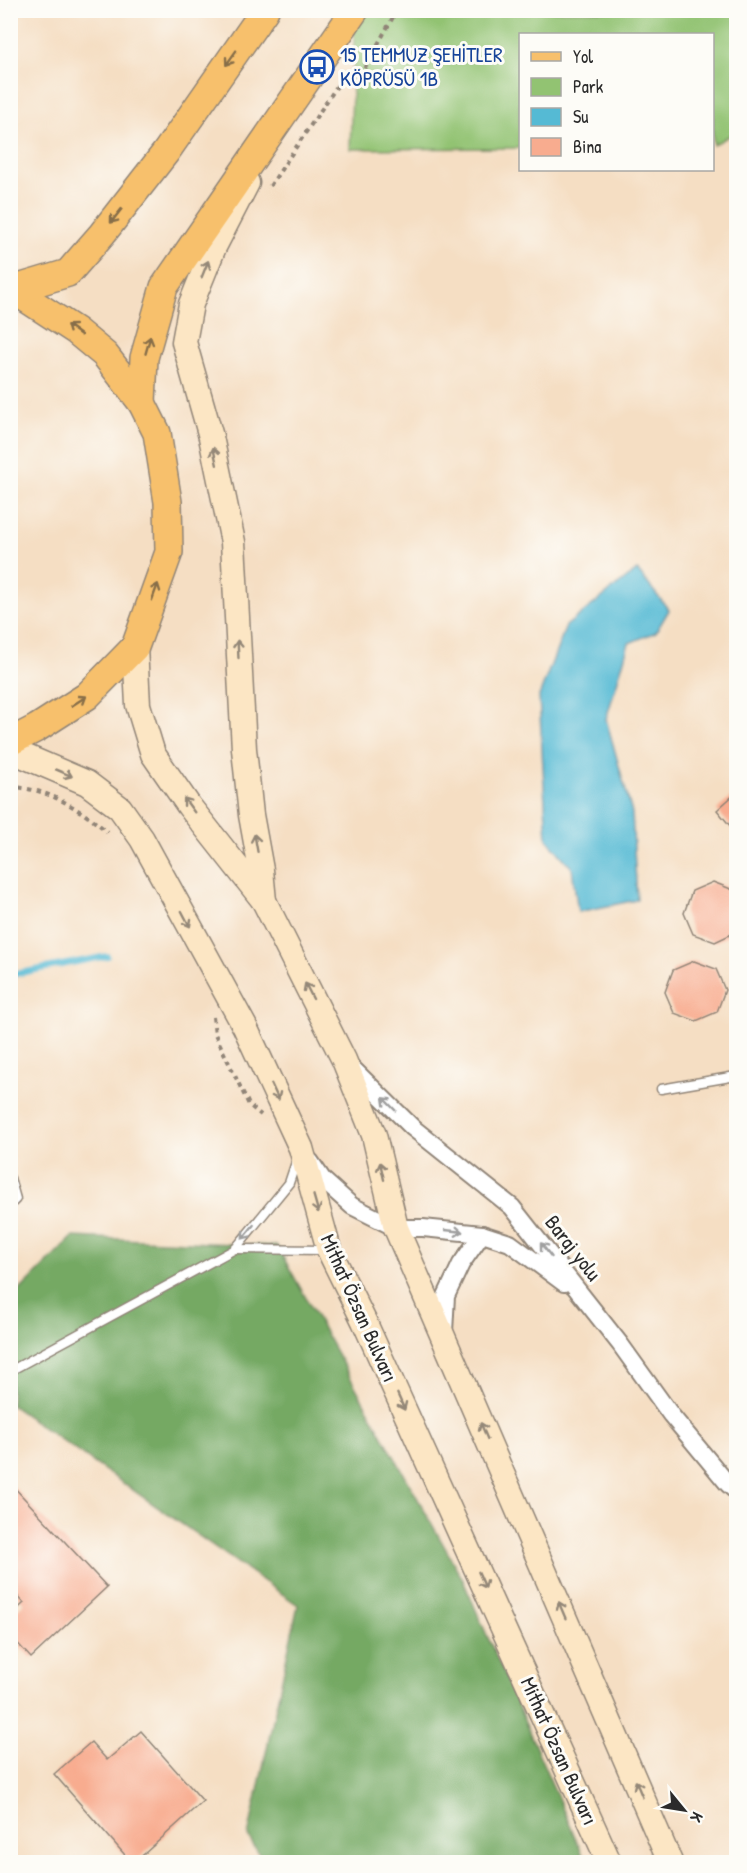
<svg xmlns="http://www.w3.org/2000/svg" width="747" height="1873" font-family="'Patrick Hand',sans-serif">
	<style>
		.green { fill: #92c372; stroke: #5e774e; stroke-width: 1.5 }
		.forest { fill: #75a964; stroke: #506a48; stroke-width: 1.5 }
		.water { fill: #55bad4; stroke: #407280; stroke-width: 1.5 }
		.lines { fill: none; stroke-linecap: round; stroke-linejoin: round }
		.stream { stroke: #55bad4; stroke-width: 6 }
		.building { fill: #f8ac8f }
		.lane-casing { stroke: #908477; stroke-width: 11 }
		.street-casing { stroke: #908477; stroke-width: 20 }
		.secondary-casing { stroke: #908477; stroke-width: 27 }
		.primary-casing { stroke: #908477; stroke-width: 30 }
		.path { stroke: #908477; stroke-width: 4; stroke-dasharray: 4.5 4.5; stroke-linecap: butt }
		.lane { stroke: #fff; stroke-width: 8 }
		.street { stroke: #fff; stroke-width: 16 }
		.secondary { stroke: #fce6c4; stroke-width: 24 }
		.primary { stroke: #f7c06c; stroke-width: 27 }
		.oneway { stroke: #876e48 }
		.oneway2 { stroke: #948878 }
		.oneway3 { stroke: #a0a0a0 }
		.labels { text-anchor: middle; stroke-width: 6; stroke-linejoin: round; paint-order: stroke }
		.transit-label { font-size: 21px; fill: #164399; stroke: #fdfcf7; text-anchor: start }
		.street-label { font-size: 21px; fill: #2b2b2b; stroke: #fdfcf7 }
	</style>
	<rect width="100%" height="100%" fill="#fdfcf7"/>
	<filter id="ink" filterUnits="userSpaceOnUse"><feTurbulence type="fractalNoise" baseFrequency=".0167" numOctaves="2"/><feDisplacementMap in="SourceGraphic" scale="12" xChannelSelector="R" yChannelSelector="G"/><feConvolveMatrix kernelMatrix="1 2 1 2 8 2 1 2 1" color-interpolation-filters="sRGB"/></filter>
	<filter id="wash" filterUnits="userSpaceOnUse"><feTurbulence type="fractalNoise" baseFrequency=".008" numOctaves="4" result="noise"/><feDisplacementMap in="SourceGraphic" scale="24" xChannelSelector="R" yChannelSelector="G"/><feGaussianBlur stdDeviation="1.35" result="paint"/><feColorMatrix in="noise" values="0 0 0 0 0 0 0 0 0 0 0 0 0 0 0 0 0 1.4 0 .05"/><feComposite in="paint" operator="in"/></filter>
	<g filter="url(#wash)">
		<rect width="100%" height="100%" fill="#f5dec3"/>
		<polygon class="green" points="355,11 736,11 736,132 713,145 712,34 520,34 520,148 350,149"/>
		<polygon class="forest" points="73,1237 277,1246 462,1578 586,1862 264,1862 248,1836 298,1605 11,1405 11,1299"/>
		<polygon class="water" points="637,570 669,610 656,632 629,643 606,719 632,813 637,900 578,912 572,868 547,839 539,696 566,626"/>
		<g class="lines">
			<polyline class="stream" points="10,975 107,956"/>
		</g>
		<g id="blocks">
			<g class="building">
				<polygon points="736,793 736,833 717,810"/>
				<polygon points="713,882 736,891 736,932 715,942 693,934 684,913 692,891"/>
				<polygon points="694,961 716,969 725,990 717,1012 696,1021 674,1013 665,992 673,970"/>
				<polygon points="10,1483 107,1587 31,1658 10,1635 10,1616 24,1603 10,1588"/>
				<polygon points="141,1731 203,1801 134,1863 132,1863 54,1774 91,1742 107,1760"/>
			</g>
		</g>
	</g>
	<g filter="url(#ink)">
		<use href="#blocks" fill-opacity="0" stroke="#908477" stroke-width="1.5"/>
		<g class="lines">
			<defs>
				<g id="lane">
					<polyline points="661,1089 736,1076"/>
					<polyline points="10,1178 16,1199 10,1205"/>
					<polyline points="235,1249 327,1250"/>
					<polyline points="10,1371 235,1249 289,1183 297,1159"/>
				</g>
				<g id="street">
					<polyline points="349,1065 413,1128 512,1207 620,1344 671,1415 728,1484 736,1491"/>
					<polyline points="310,1161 323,1180 352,1206 396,1228 423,1228 482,1234 510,1243 564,1283"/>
					<polyline points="444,1332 446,1296 461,1264 482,1234"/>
				</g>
				<g id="secondary">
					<polyline points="247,183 214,247 191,304 184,342 211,437 233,542 244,749 251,815 261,870 264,901"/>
					<polyline points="135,647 138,705 153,754 189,806 264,901 344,1060 374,1135 396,1228 670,1862"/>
					<polyline points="10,750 87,783 120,808 142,839 245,1027 301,1148 329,1250 364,1321 609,1862"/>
				</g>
				<g id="primary">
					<polyline points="10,288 76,331 105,355 142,403 157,433 168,502 169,552 135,647 87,696 37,728 10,742"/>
					<polyline points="15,289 68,273 102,234 166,152 265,10"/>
					<polyline points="142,403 144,358 164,287 355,10"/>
				</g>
			</defs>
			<use href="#lane" class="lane-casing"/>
			<use href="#street" class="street-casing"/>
			<use href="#secondary" class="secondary-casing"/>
			<use href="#primary" class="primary-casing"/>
			<g class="path">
				<polyline points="270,186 337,86 364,69 397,10"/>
				<path d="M 10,787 C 49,788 79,809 108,832"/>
				<polyline points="213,1017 215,1034 249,1105 261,1115"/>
			</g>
			<use href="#lane" class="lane"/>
			<use href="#street" class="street"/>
			<use href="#secondary" class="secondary"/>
			<use href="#primary" class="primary"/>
		</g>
		<defs><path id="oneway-shaft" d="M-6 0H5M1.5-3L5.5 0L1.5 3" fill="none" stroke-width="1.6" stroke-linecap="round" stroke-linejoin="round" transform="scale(1.5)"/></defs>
		<g class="oneway">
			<use href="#oneway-shaft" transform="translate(231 58) rotate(125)"/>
			<use href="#oneway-shaft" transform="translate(116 216) rotate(128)"/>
			<use href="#oneway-shaft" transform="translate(74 330) rotate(-144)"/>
			<use href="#oneway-shaft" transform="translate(148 345) rotate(-74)"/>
			<use href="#oneway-shaft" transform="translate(155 592) rotate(-70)"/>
			<use href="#oneway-shaft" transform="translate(79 701) rotate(-33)"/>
		</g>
		<g class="oneway2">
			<use href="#oneway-shaft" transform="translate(205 269) rotate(-68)"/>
			<use href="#oneway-shaft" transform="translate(215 456) rotate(-102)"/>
			<use href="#oneway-shaft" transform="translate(238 649) rotate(-93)"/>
			<use href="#oneway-shaft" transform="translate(64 773) rotate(23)"/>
			<use href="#oneway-shaft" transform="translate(189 805) rotate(-126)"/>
			<use href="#oneway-shaft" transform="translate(256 843) rotate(-100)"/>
			<use href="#oneway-shaft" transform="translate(186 919) rotate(62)"/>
			<use href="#oneway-shaft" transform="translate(309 991) rotate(-117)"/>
			<use href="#oneway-shaft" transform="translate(275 1092) rotate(65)"/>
			<use href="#oneway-shaft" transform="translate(382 1171) rotate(-103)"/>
			<use href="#oneway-shaft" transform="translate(316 1204) rotate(74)"/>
			<use href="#oneway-shaft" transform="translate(401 1402) rotate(66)"/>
			<use href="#oneway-shaft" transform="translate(484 1431) rotate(-113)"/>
			<use href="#oneway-shaft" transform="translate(482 1580) rotate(66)"/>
			<use href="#oneway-shaft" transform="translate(562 1610) rotate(-113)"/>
			<use href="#oneway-shaft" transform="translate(639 1789) rotate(-113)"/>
		</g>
		<g class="oneway3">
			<use href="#oneway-shaft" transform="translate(389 1104) rotate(-135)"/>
			<use href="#oneway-shaft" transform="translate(454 1231) rotate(6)"/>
			<use href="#oneway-shaft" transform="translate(248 1232) rotate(129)"/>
			<use href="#oneway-shaft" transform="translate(546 1250) rotate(-128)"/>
		</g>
	</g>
	<defs>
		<symbol id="bus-ring" viewBox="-11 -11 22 22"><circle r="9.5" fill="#fdfcf7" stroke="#1a4fb4" stroke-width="1.5"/><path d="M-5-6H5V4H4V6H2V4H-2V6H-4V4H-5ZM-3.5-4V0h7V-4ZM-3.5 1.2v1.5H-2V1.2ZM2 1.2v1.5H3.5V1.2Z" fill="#1a4fb4"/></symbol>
	</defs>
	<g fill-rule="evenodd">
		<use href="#bus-ring" x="298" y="48" width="38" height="38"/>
	</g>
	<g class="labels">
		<g class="transit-label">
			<text x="340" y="62">15 TEMMUZ ŞEHİTLER<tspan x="340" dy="24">KÖPRÜSÜ 1B</tspan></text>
		</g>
		<g class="street-label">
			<text transform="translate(573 1248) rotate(52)" y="7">Baraj yolu</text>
			<text transform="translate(359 1308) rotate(66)" y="7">Mithat Özsan Bulvarı</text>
			<text transform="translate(559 1751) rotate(66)" y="7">Mithat Özsan Bulvarı</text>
		</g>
	</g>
	<rect width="747" height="1873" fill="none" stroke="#fdfcf7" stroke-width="36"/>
	<rect x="519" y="33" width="195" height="138" fill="#fdfcf7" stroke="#a9a8a5" stroke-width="1.5"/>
	<rect x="531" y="52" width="30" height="9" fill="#f7c06c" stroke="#a9a8a5" stroke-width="1.5"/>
	<text x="573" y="63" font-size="18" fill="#2b2b2b">Yol</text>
	<rect x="531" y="78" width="30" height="18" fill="#92c372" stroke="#a9a8a5" stroke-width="1.5"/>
	<text x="573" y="93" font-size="18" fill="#2b2b2b">Park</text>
	<rect x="531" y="108" width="30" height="18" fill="#55bad4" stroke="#a9a8a5" stroke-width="1.5"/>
	<text x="573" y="123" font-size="18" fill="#2b2b2b">Su</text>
	<rect x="531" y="138" width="30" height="18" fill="#f8ac8f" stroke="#a9a8a5" stroke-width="1.5"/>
	<text x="573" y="153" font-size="18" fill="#2b2b2b">Bina</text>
	<g transform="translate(684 1810) rotate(120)" stroke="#fdfcf7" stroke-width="4.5" paint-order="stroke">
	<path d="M0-4.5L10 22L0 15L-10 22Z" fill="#2b2b2b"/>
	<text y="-9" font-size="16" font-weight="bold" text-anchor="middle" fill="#2b2b2b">K</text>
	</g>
</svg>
